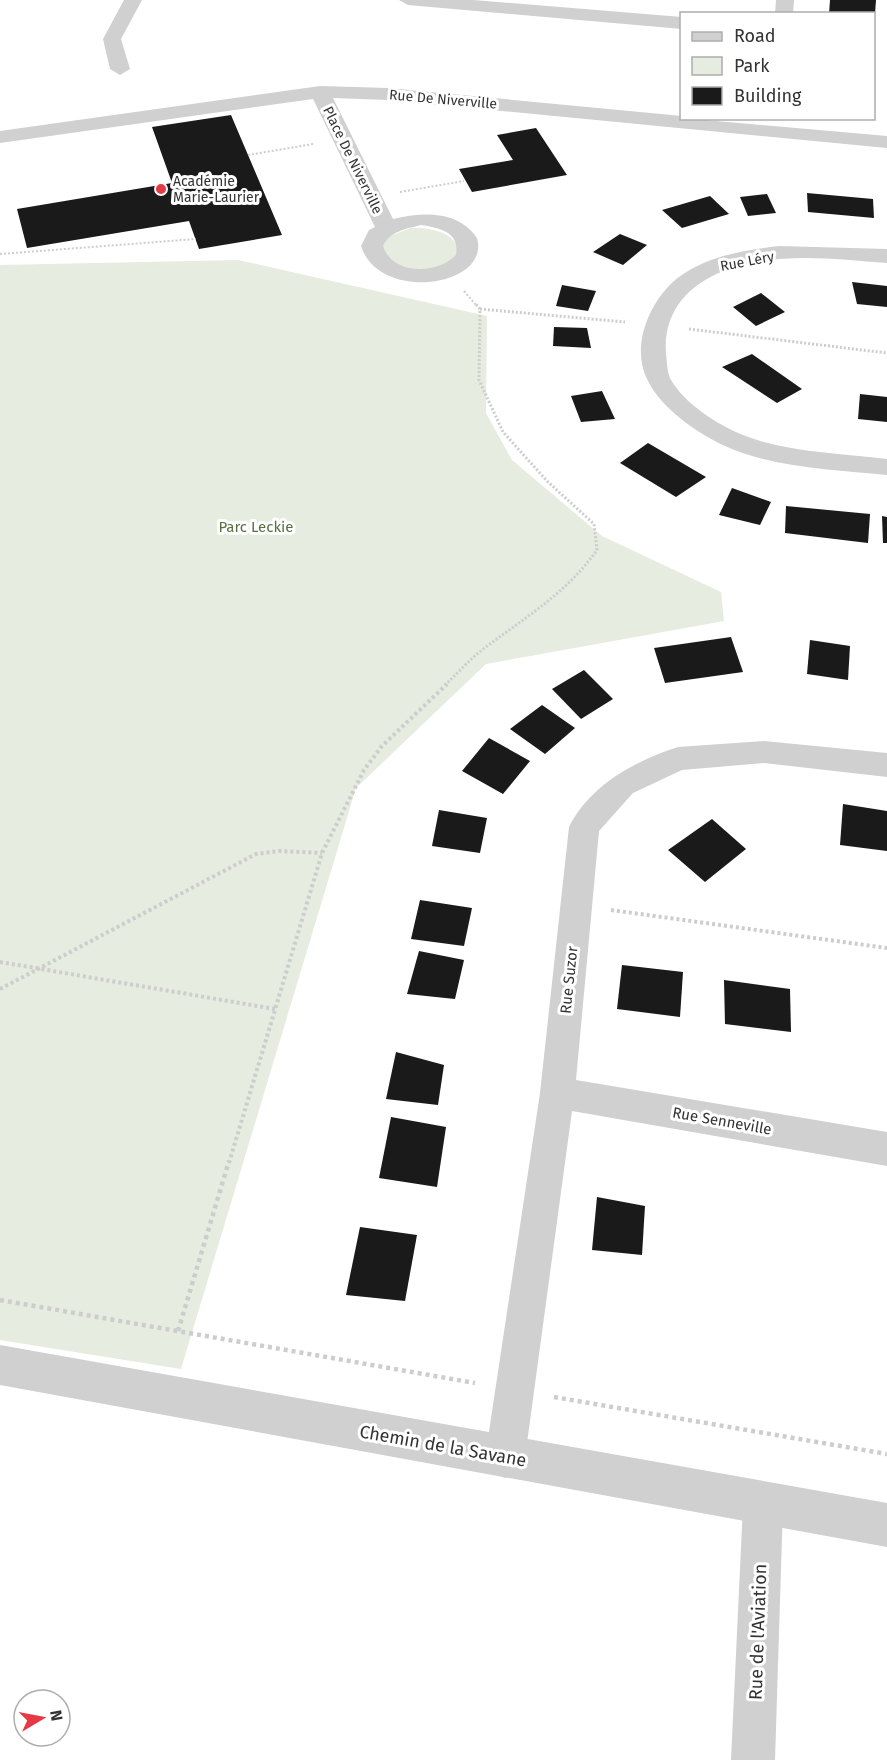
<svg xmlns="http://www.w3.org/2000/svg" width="887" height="1760" font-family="'Fira Sans',sans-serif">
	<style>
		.green { fill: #e6ecdf }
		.building { fill: #1a1a1a }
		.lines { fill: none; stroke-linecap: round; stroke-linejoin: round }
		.path-far3 { stroke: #cdcdcd; stroke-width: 2; stroke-dasharray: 2 2; stroke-linecap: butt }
		.path-far2 { stroke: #cdcdcd; stroke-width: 3; stroke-dasharray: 2 2; stroke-linecap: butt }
		.path-far1 { stroke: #cdcdcd; stroke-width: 4; stroke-dasharray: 3 3; stroke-linecap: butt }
		.path { stroke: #cdcdcd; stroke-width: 4.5; stroke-dasharray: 4 4; stroke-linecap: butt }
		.minor { fill: #d0d0d0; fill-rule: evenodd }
		.tertiary { fill: #d0d0d0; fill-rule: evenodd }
		.poi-dot { fill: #e63946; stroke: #fff; stroke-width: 2 }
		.labels { text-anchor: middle; stroke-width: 6; stroke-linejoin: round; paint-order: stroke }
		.far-street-label { font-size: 14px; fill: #333; stroke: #fff }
		.far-poi-label { font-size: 14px; fill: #333; stroke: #fff; text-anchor: start }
		.park-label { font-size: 15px; fill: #56703f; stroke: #fff }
		.street-label { font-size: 15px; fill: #333; stroke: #fff }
		.near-street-label { font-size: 18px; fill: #333; stroke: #fff }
	</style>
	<rect width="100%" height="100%" fill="#fff"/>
	<g class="green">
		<path d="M 411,228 C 429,228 451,230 459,249 C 450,277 423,272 399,270 L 380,251 L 387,237 Z"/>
		<polygon points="238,260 487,316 486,413 512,460 602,536 721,592 724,621 486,664 356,788 181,1369 0,1340 0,265"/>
	</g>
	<g class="building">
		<polygon points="830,0 876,0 875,14 829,14"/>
		<polygon points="231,115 282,235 199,249 189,221 27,248 17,209 172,183 152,127"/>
		<polygon points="536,128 567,175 472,192 459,169 513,160 497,135"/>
		<polygon points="807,193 873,199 874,218 808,212"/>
		<polygon points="767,194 776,213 748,216 740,197"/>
		<polygon points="710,196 729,214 682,228 662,210"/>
		<polygon points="620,234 647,245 623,265 593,252"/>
		<polygon points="852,282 887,286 887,307 857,304"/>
		<polygon points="562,285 596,291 588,311 556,306"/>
		<polygon points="761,293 785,312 756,326 733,307"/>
		<polygon points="554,327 587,328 591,348 553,346"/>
		<polygon points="752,354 802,389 777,403 722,367"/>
		<polygon points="602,391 615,419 581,422 571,396"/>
		<polygon points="860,394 887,397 887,422 858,419"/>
		<polygon points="648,443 706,477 676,497 620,463"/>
		<polygon points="732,488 771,502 760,525 719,515"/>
		<polygon points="786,506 870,514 868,543 785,533"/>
		<polygon points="882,516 887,517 887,543 883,543"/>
		<polygon points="731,637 743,672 665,683 654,648"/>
		<polygon points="810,640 850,646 848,680 807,674"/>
		<polygon points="584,670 613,699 581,719 552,689"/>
		<polygon points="542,705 575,728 545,754 510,729"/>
		<polygon points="489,738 530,761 503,794 462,771"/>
		<polygon points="843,804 887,811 887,851 840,845"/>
		<polygon points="439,810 487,818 480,853 432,846"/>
		<polygon points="712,819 746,849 705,882 668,850"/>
		<polygon points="420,900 472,908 464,946 411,939"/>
		<polygon points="419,951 464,960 455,999 407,994"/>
		<polygon points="622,965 683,972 680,1017 617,1009"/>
		<polygon points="724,980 790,989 791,1032 725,1024"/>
		<polygon points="396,1052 444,1065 438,1105 386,1099"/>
		<polygon points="391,1117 446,1127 437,1187 379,1178"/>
		<polygon points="597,1197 645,1206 642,1255 592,1250"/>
		<polygon points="360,1227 417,1235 405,1301 346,1295"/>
	</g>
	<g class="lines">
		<g class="path-far3">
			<polyline points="248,155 313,144"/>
			<polyline points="400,192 464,181"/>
			<polyline points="0,254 196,239"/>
			<polyline points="464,291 476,305"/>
		</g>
		<g class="path-far2">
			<polyline points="480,309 625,322"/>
			<polyline points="689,329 887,353"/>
			<path d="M 445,685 C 457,674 469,660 482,650 C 524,618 566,594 597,550 L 594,524 L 547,481 L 503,432 L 479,380 L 480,309 L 475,303"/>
		</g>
		<g class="path-far1">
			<polyline points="611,910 887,948"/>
			<polyline points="0,962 275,1009"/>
			<polyline points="0,989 256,854 279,851 322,853"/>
			<polyline points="229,1163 322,853 364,770 382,746 447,684"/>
		</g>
		<g class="path">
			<polyline points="0,1300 475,1383"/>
			<polyline points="178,1331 229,1161"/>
			<polyline points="554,1397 887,1454"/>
		</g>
		<g class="minor">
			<polygon points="124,0 142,0 121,39 130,69 120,75 110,69 103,39"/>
			<polygon points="399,0 473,0 682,17 682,29 408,5"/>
			<polygon points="776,0 794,0 793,14 775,14"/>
			<path d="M 320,86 L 388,88 L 682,116 L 682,118 L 887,136 L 887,148 L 388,100 L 333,98 L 393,219 C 422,212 458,210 477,238 C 491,287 379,303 361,246 L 369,230 L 375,227 L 313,99 L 0,143 L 0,131 ZM 421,225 C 440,228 460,232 456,255 C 437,275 392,275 383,246 C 390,231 406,229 421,225 Z"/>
			<path d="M 779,246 L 887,249 L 887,263 C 834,259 775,251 724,271 C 687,285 663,313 666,353 C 667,362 667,373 671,380 C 685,404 718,425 743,435 C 787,453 840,453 887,459 L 887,475 C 830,469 764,468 713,440 C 688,426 659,405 647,379 C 630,345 651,298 679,277 C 707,256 745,250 779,246 Z"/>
			<path d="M 764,741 L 887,753 L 887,777 L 764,763 L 682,770 L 633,793 L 599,831 L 576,1080 L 887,1132 L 887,1166 L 572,1111 L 525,1458 L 519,1472 L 505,1478 L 491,1472 L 485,1458 L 540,1093 L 569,827 C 590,785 635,761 678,747 Z"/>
			<polygon points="763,1485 777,1491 783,1505 775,1760 731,1760 743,1505 749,1491"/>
		</g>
		<polygon class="tertiary" points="0,1345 887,1503 887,1547 0,1385"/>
	</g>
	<circle class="poi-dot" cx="161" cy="189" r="6"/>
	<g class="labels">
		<g class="far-street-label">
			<text transform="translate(443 99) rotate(5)" y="5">Rue De Niverville</text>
			<text transform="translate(353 160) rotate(64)" y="5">Place De Niverville</text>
			<text transform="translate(747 261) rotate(-11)" y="5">Rue Léry</text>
		</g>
		<g class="far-poi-label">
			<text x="173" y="186">Académie<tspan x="173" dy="16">Marie-Laurier</tspan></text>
		</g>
		<g class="park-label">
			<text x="256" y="532">Parc Leckie</text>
		</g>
		<g class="street-label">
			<text transform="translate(569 980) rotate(-84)" y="5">Rue Suzor</text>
			<text transform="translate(722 1121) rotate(10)" y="5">Rue Senneville</text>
		</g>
		<g class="near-street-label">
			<text transform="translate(443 1446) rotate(10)" y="6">Chemin de la Savane</text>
			<text transform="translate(758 1632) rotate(-88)" y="6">Rue de l'Aviation</text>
		</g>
	</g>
	<rect x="680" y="12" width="195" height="108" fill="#ffffff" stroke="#adadad" stroke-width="1.5"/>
	<rect x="692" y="32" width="30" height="9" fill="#d0d0d0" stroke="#adadad" stroke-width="1.5"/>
	<text x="734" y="42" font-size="18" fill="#333333">Road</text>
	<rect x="692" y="57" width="30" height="18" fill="#e6ecdf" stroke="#adadad" stroke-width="1.5"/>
	<text x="734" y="72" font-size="18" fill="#333333">Park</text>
	<rect x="692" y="87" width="30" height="18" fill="#1a1a1a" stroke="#adadad" stroke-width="1.5"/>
	<text x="734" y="102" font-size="18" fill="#333333">Building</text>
	<g transform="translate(42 1718) rotate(80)"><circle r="28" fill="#ffffff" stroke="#adadad" stroke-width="1.5"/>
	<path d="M0-4.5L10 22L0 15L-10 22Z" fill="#e63946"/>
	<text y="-9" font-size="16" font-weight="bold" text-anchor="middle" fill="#333333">N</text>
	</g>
</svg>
